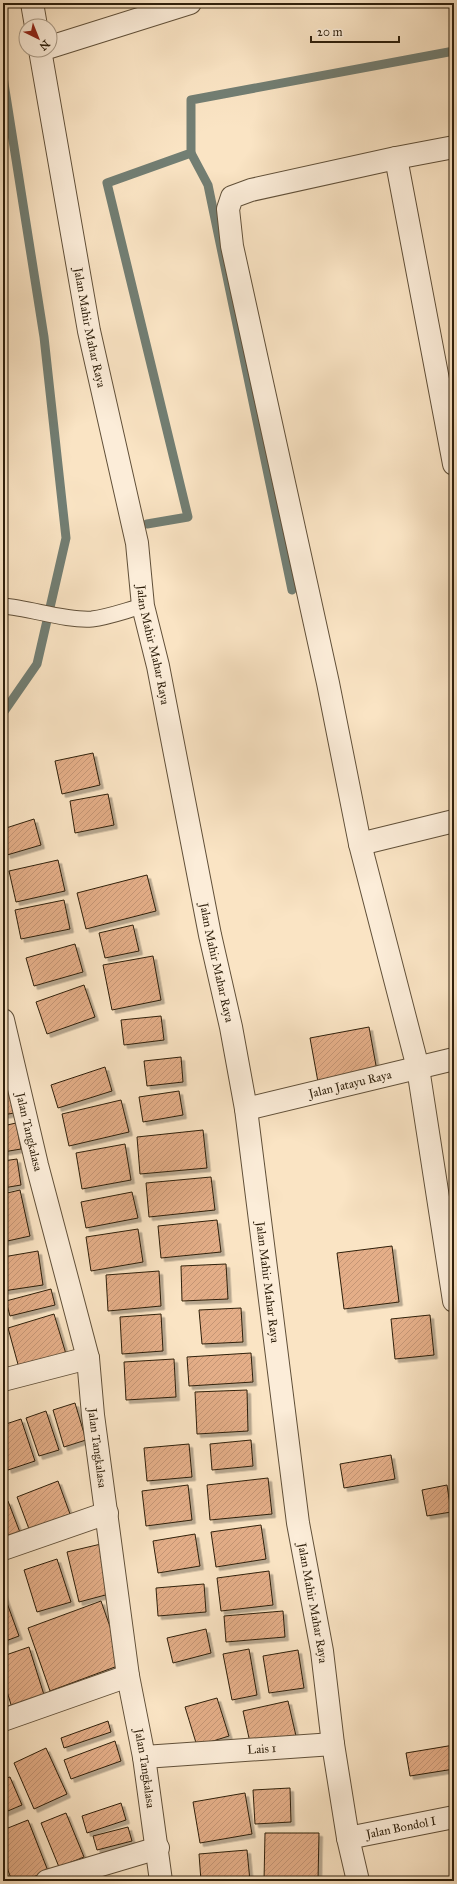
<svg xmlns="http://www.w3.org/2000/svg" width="457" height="1884" font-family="'IM FELL Great Primer',serif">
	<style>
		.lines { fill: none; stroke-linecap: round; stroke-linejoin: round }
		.stream { stroke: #727e73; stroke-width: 9 }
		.building { fill: url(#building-hatch); stroke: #2e1f0b; filter: url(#shadow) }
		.service-casing { stroke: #615039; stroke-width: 17 }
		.minor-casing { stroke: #615039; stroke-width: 24 }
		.service { stroke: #fcedd9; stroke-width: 15 }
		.minor { stroke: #fcedd9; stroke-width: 22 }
		.labels { text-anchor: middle; stroke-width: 4; stroke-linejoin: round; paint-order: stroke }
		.street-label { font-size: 12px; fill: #2e1f0b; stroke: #fcedd9 }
	</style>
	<defs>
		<pattern id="building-hatch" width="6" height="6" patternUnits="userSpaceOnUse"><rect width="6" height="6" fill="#e4ae88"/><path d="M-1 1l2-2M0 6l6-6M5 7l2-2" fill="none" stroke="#c49574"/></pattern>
		<filter id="shadow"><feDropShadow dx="3.5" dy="3.5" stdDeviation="0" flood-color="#0004"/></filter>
	</defs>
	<rect width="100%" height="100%" fill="#fae4c4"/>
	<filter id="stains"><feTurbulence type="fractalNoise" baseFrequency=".005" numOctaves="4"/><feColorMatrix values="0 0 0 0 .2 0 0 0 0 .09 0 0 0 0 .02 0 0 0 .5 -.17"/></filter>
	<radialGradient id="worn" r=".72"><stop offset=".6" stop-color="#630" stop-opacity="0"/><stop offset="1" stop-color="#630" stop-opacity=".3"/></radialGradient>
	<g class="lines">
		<g class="stream">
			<polyline points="3,77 44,337 66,538 37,664 3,713"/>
			<polyline points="191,153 208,185 292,590"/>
			<polyline points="147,524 188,517 107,183 191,153 191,100 454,51"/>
		</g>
	</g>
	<g class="building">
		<polygon points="93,753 100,785 62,794 55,761"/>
		<polygon points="108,794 114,825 75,833 70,801"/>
		<polygon points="34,819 41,845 7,855 3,840 3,829"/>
		<polygon points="58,860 65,891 16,902 9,871"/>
		<polygon points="147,875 156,911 86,929 77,893"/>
		<polygon points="64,900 70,929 21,939 15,910"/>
		<polygon points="133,925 139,951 105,958 99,933"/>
		<polygon points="75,944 83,972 34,986 26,958"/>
		<polygon points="153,956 161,1000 112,1010 103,965"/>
		<polygon points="84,985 95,1017 47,1034 36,1002"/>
		<polygon points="161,1016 164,1040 124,1045 121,1020"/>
		<polygon points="369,1027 377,1071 318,1082 310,1038"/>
		<polygon points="181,1057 183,1082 147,1086 144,1061"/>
		<polygon points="105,1067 112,1091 58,1108 51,1085"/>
		<polygon points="10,1081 14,1113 3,1115 3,1082"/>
		<polygon points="179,1091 183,1115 143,1122 139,1097"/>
		<polygon points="121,1100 129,1132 69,1146 62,1114"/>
		<polygon points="16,1123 21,1149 3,1152 3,1126"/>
		<polygon points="203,1130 207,1168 140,1174 137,1137"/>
		<polygon points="125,1144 131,1180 82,1189 76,1153"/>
		<polygon points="17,1159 21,1185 3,1188 3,1161"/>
		<polygon points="211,1177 215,1210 149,1217 146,1183"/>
		<polygon points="20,1190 30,1236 3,1242 3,1194"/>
		<polygon points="132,1192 138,1218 86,1228 81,1202"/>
		<polygon points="217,1220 221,1252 161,1258 158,1226"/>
		<polygon points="138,1229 143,1262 91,1271 86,1237"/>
		<polygon points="392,1246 399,1302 344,1309 337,1253"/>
		<polygon points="38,1251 43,1285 3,1291 3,1257"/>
		<polygon points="226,1264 228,1299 182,1301 181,1266"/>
		<polygon points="159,1271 161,1306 108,1311 106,1275"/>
		<polygon points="51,1289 55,1305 10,1316 6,1301"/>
		<polygon points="241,1308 243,1342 202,1344 199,1310"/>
		<polygon points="54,1314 66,1354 19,1368 8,1328"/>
		<polygon points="161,1314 163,1351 122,1354 120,1317"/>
		<polygon points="430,1315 434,1355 395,1359 391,1319"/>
		<polygon points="251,1353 253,1382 189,1386 187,1357"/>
		<polygon points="174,1359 176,1397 126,1400 124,1362"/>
		<polygon points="247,1390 248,1431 197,1434 195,1392"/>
		<polygon points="75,1403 86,1440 64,1447 53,1410"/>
		<polygon points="46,1411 59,1450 39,1456 26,1418"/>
		<polygon points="21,1419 35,1461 8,1470 3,1454 3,1425"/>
		<polygon points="251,1440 253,1466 212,1470 210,1444"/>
		<polygon points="189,1444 192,1477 147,1481 144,1448"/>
		<polygon points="391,1455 395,1479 344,1488 340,1464"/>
		<polygon points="268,1478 272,1514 210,1520 207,1485"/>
		<polygon points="58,1481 70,1514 29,1529 17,1497"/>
		<polygon points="188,1485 192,1520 146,1526 142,1491"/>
		<polygon points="447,1485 451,1512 427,1516 422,1490"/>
		<polygon points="8,1501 21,1535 3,1542 3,1504"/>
		<polygon points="261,1525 266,1559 216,1567 211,1532"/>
		<polygon points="195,1534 200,1566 158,1573 153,1541"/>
		<polygon points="101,1544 113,1593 79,1602 67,1552"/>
		<polygon points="57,1559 71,1602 37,1612 24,1570"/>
		<polygon points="269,1571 273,1605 221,1611 217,1578"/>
		<polygon points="204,1584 206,1612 158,1616 156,1588"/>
		<polygon points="3,1592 19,1636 3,1642"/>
		<polygon points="101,1601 123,1664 50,1691 28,1628"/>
		<polygon points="283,1611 285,1637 226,1642 224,1616"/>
		<polygon points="206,1629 211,1653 173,1663 167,1638"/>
		<polygon points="29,1647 45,1698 12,1708 3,1678 3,1656"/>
		<polygon points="249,1649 257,1695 232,1700 223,1654"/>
		<polygon points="298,1650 304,1688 269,1693 263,1656"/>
		<polygon points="217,1698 229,1736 197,1746 185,1707"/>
		<polygon points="288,1701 296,1736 251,1747 243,1711"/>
		<polygon points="108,1721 111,1732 64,1748 61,1738"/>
		<polygon points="115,1741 121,1761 71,1779 64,1760"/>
		<polygon points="454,1745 454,1769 410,1776 406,1753"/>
		<polygon points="46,1748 67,1794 34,1809 14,1763"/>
		<polygon points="10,1777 22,1805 3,1813 3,1779"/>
		<polygon points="290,1788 291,1822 255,1824 253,1790"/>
		<polygon points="245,1793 252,1834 200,1843 193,1802"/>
		<polygon points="121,1803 126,1820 87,1833 82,1816"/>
		<polygon points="66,1813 84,1857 59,1867 41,1823"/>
		<polygon points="28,1820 48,1871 23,1881 12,1881 3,1857 3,1830"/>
		<polygon points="128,1827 132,1841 97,1850 93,1836"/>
		<polygon points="265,1833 319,1833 318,1881 264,1881"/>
		<polygon points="247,1850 250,1881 201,1881 199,1854"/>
		<polygon points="3,1869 7,1881 3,1881"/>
	</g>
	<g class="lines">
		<defs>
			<path id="service" d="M 3,606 C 30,608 66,621 92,619 C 109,617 127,610 143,606"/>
			<g id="minor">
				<polyline points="32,3 36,26"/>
				<polyline points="50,47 190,3"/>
				<path id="s1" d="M 40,50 L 89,331 L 137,543 L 143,606 L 158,666 L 210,935 L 231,1027 L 246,1109 L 298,1523 L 322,1651 L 333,1744 L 348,1838 L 358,1881"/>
				<polyline points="454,147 396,158 251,190 232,197 228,209 232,246 328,683 360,844 418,1068 454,1301"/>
				<polyline points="396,158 454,464"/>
				<polyline points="360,844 454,821"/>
				<path id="s2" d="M 3,1020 L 37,1165 L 88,1358 L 93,1415 L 128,1676 L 144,1757 L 161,1881"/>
				<path id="s3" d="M 246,1109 L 454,1059"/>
				<polyline points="3,1380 88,1358"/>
				<polyline points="3,1549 107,1513"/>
				<polyline points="3,1720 128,1676"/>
				<path id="s4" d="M 144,1757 L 333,1744"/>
				<path id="s5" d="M 348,1838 L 454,1817"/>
				<polyline points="47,1881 158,1848"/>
			</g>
		</defs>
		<use href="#service" class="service-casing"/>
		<use href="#minor" class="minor-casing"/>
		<use href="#service" class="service"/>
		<use href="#minor" class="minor"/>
	</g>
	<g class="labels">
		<g class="street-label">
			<text dy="4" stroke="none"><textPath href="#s1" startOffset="282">Jalan Mahir Mahar Raya</textPath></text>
			<text dy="4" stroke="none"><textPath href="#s1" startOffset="606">Jalan Mahir Mahar Raya</textPath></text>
			<text dy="4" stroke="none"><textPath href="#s1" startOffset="930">Jalan Mahir Mahar Raya</textPath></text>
			<text dy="4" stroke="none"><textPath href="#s3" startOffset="107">Jalan Jatayu Raya</textPath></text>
			<text dy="4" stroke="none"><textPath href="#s2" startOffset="115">Jalan Tangkalasa</textPath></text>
			<text dy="4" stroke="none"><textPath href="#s1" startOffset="1254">Jalan Mahir Mahar Raya</textPath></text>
			<text dy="4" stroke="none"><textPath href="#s2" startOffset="439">Jalan Tangkalasa</textPath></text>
			<text dy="4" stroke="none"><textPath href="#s1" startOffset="1578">Jalan Mahir Mahar Raya</textPath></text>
			<text dy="4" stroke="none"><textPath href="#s4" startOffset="118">Lais 1</textPath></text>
			<text dy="4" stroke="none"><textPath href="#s2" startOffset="763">Jalan Tangkalasa</textPath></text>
			<text dy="4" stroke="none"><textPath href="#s5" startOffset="54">Jalan Bondol I</textPath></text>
		</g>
	</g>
	<rect width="457" height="1884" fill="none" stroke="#fae4c4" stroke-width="16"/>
	<rect x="4" y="4" width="449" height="1876" fill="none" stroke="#2e1f0b" stroke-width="2"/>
	<rect x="8" y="8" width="441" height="1868" fill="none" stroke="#2e1f0b"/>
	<g transform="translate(38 38) rotate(137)"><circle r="19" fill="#fcedd9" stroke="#aa9b87"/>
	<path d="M0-3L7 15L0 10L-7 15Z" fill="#8f2418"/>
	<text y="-6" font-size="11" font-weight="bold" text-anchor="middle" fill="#2e1f0b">N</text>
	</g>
	<path d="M311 36v6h88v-6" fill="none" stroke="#2e1f0b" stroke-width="2"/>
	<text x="317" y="36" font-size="12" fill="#2e1f0b" stroke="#fcedd9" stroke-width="3" paint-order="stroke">20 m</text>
	<rect width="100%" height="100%" filter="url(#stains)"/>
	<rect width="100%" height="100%" fill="url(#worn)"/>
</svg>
